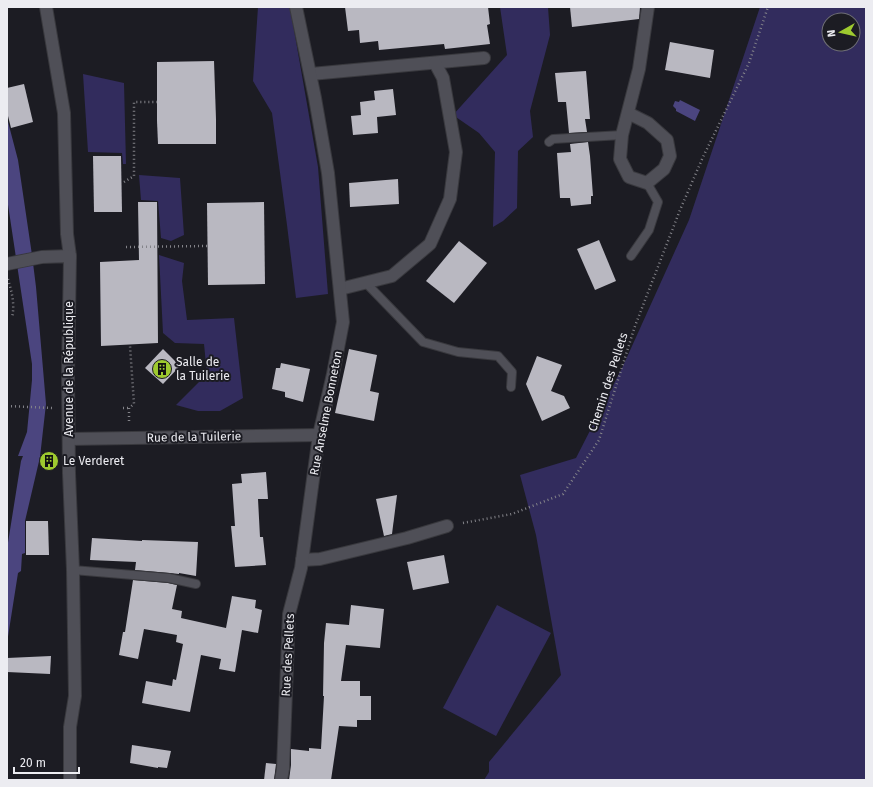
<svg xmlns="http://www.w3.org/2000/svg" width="873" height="787" font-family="'Fira Sans',sans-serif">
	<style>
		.green { fill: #322c5d; fill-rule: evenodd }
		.water { fill: #4b457f }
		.building { fill: #b9b8c1 }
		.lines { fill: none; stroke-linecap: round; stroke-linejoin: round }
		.service-casing { stroke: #39393e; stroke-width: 10 }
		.minor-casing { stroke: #39393e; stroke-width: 14 }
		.tertiary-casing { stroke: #39393e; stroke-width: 14 }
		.path { stroke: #838389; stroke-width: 2.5; stroke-dasharray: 1 3; stroke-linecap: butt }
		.service { stroke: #4f4f57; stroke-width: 8 }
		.minor { stroke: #4f4f57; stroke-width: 12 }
		.tertiary { stroke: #4f4f57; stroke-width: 12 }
		.labels { text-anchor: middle; stroke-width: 4; stroke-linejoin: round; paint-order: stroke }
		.poi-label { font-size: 12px; fill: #ececf1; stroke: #1c1c23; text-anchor: start }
		.street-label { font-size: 12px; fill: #ececf1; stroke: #1c1c23 }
	</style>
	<rect width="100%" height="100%" fill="#1c1c23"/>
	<g class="green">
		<polygon points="258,7 290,7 318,167 328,294 296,298 287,225 272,113 253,81"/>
		<polygon points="500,7 548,7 550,35 530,111 533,137 518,151 517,208 503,221 493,227 495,152 479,133 453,115 507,55"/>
		<path d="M 760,7 L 866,7 L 866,780 L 484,780 L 489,772 L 489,762 L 561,675 L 536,535 L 520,475 L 576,458 L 623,366 L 689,220 ZM 829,20 L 853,20 L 853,44 L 829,44 Z"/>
		<polygon points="83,74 124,83 126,164 123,164 122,153 88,152"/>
		<polygon points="139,175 180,178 184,235 171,241 161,238 158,201 141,200"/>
		<polygon points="159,255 184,263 182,281 187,320 234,318 243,398 220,411 198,411 176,405 207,374 204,344 175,343 163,333"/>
		<polygon points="497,605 551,633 496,736 443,708"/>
	</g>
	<g class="water">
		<polygon points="680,100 700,110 695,121 676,111 676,109 673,106 675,101 679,102"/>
		<polygon points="7,118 18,160 32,255 36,287 46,404 40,457 25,521 25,553 22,554 21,571 18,573 7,643 7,549 21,461 23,456 18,456 27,432 32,380 32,364 7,198"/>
	</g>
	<g class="building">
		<polygon points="345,7 488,7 490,24 487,25 490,44 445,49 444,44 379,50 378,41 360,43 359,30 348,31"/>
		<polygon points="570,7 640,7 639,19 572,27"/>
		<polygon points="670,42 714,50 710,78 665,70"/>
		<polygon points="214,61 216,119 216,144 158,144 157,121 157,62"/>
		<polygon points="586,71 590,119 585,119 587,132 569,133 566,102 558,102 555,73"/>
		<polygon points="24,84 33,122 11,128 7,112 7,88"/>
		<polygon points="393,89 396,115 377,117 378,133 353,135 351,116 361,115 360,102 375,100 374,91"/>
		<polygon points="588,142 590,156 593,196 591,196 591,204 571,206 570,198 560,198 557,153 571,152 570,144"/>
		<polygon points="93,156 121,156 122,212 94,212"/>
		<polygon points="398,179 399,204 350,207 349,183"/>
		<polygon points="138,202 157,202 158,343 101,346 100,262 139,260"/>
		<polygon points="264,202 265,284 208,285 207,203"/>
		<polygon points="599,240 616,281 595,290 577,249"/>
		<polygon points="459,241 487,263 454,303 426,281"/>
		<polygon points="163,349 180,366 163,384 145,368"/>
		<polygon points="349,349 377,355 370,391 379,393 374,421 335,413"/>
		<polygon points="537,356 562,365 551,391 564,396 570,408 542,421 526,384"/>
		<polygon points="281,363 310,369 303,402 285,397 285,392 272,389 276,368 280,368"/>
		<polygon points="266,472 268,499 258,499 260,537 263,537 266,565 235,567 231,526 235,526 232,484 242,483 241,474"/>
		<polygon points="397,495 392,534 384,536 376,499"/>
		<polygon points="26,521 48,521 49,555 26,555"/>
		<polygon points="92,538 142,541 142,540 198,542 196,576 179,573 179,574 170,573 135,570 136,562 90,560"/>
		<polygon points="444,555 449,583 413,590 407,562"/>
		<polygon points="133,580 168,583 177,585 172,609 182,611 181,618 226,628 232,596 256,600 255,608 262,610 258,633 242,630 235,672 219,669 221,659 201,655 190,712 142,703 146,681 172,686 173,679 176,680 183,644 176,642 177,635 144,629 138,659 119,655 123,632 125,632"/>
		<polygon points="351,605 384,609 380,648 346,645 341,681 360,681 360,696 371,696 371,720 357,720 357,727 339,726 331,780 289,780 291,765 291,749 309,751 309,748 321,749 324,696 323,696 324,643 326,623 349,625"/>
		<polygon points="51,656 50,674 7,672 7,658"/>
		<polygon points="132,745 171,751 167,768 158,767 158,768 130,763"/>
		<polygon points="266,763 276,764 274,780 264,780"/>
	</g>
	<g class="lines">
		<defs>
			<g id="service">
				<polyline points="549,142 553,139 622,135"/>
				<polyline points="631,256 649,230 658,202 647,183"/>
				<polyline points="366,283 423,342 458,352 498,356 512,372 511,387"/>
				<polyline points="73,570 169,578 196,584"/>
			</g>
			<g id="minor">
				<polyline points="46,7 64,113 67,234 70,256"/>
				<polyline points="311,74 484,58"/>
				<polyline points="628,113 648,123 667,140 670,156 664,169 647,183 629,177 620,159 622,135 639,69 648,7"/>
				<polyline points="340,289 392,276 430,244 450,199 456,152 443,78 435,63"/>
				<polyline points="69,439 319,435"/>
				<polyline points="302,560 320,559 407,538 447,526"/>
				<polyline points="281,780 283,769 289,614 301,568 319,435 333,374 343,322 328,173 315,98 296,7"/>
			</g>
			<polyline id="tertiary" points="7,264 42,257 70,256 68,375 69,473 73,570 75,696 70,727 70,780"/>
		</defs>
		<use href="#service" class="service-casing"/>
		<use href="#minor" class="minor-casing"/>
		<use href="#tertiary" class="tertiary-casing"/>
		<g class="path">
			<polyline points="124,182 134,176 134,102 157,102"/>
			<polyline points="126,247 207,246"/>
			<path d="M 8,279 C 12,293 15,304 12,318"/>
			<polyline points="7,406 52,408"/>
			<polyline points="123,408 129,408"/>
			<polyline points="129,421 129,408 134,404 130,346"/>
			<polyline points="463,523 512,514 563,494 599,440 635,326 680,210 703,157 749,63 768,7"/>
		</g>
		<use href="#service" class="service"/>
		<use href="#minor" class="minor"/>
		<use href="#tertiary" class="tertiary"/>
	</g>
	<defs>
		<symbol id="building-disc" viewBox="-11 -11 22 22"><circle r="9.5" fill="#9eca2f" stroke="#1c1c23"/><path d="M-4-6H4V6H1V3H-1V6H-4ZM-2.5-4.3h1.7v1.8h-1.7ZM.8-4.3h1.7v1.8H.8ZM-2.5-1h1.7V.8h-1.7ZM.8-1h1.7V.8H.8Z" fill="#111"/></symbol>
	</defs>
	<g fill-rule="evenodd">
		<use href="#building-disc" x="151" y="358" width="22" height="22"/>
		<use href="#building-disc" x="38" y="450" width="22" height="22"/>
	</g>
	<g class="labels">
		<g class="poi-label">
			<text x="176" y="366">Salle de<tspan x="176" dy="14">la Tuilerie</tspan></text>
			<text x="63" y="465">Le Verderet</text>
		</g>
		<g class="street-label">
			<text transform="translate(69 369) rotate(-90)" y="4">Avenue de la République</text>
			<text transform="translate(608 382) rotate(-72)" y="4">Chemin des Pellets</text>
			<text transform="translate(326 413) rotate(-79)" y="4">Rue Anselme Bonneton</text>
			<text transform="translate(194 437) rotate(-1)" y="4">Rue de la Tuilerie</text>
			<text transform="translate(288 655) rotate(-87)" y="4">Rue des Pellets</text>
		</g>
	</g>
	<rect width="873" height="787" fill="none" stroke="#ececf1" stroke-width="16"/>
	<g transform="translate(841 32) rotate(262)"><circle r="19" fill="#1c1c23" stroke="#6f6f75"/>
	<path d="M0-3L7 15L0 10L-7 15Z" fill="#9eca2f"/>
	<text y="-6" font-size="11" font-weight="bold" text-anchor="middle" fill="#ececf1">N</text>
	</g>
	<path d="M14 767v6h65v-6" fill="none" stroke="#ececf1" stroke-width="2"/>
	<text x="20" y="767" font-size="12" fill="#ececf1" stroke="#1c1c23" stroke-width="3" paint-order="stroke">20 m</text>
</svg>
